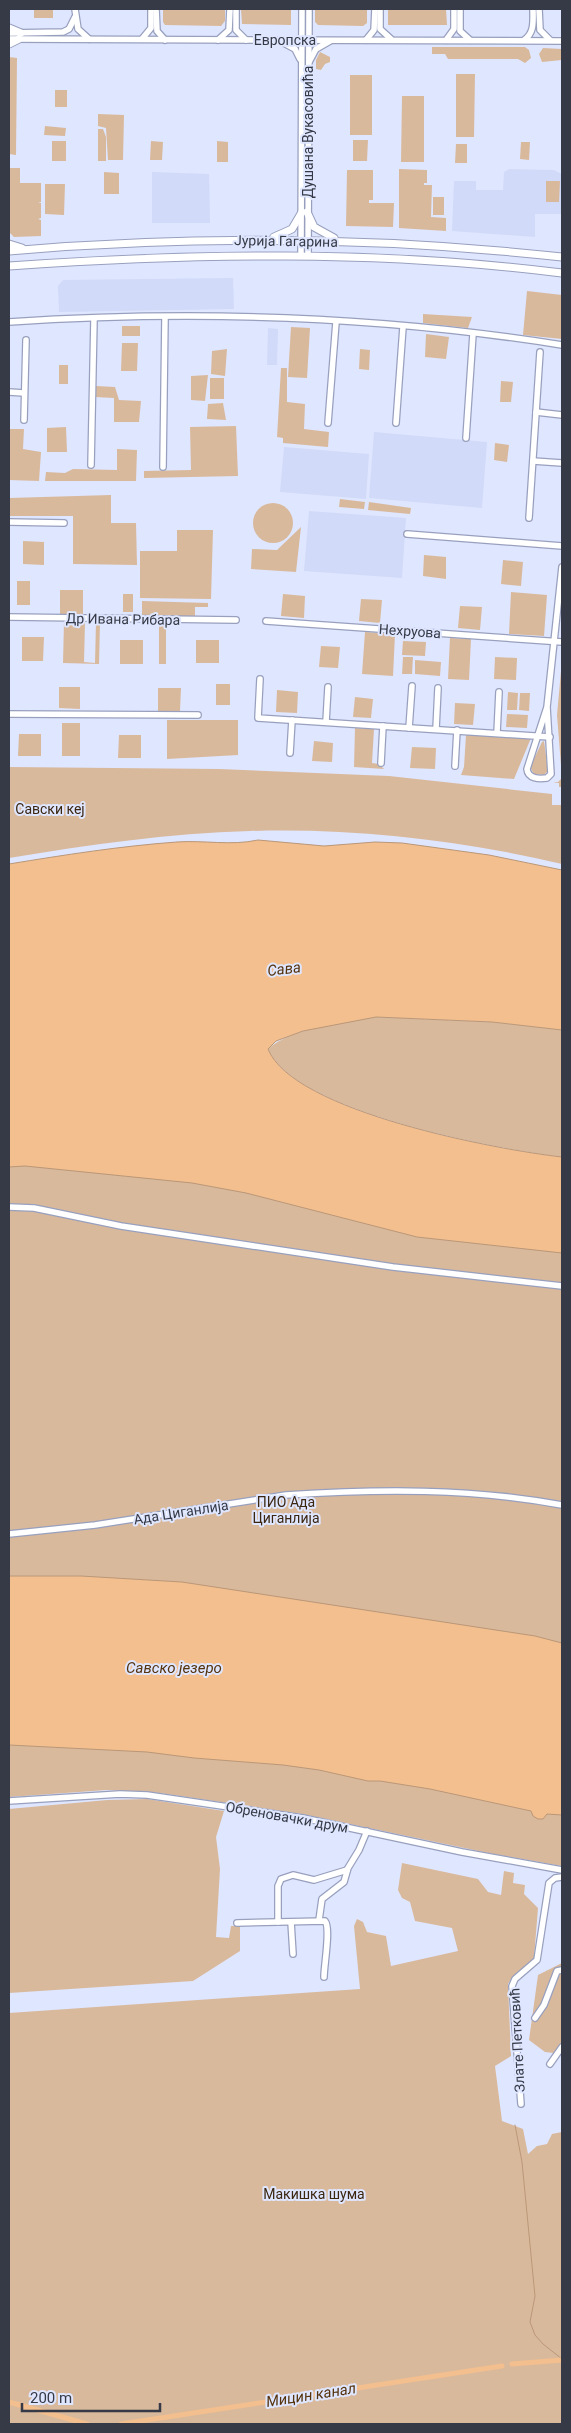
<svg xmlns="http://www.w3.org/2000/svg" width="571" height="2433" font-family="Roboto,sans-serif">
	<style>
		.built { fill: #d1daf8 }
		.green { fill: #d9b99c }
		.water { fill: #f3bf8e; stroke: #ba9778 }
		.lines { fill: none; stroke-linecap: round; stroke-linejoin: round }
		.stream { stroke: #ba9778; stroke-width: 1 }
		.canal { stroke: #f3bf8e; stroke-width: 5 }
		.minor-casing { stroke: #98a0be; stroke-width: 8 }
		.major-casing { stroke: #98a0be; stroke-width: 9 }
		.minor { stroke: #fff; stroke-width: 5.5 }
		.major { stroke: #fff; stroke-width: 7 }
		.labels { text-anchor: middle; stroke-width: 4; stroke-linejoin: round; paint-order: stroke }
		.street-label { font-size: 14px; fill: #363a46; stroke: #dfe6ff }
		.park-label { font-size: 14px; fill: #3b2610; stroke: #dfe6ff }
		.water-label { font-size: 15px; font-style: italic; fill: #55330d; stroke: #dfe6ff }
	</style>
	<rect width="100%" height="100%" fill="#dfe6ff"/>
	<g class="built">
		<polygon points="509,169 554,170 562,174 562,214 535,214 535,237 452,231 454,181 476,181 476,190 503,190 504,172"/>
		<polygon points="152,172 209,174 210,223 152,223"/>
		<polygon points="233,278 234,309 59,312 58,286 63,280"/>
		<polygon points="268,328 278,329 277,365 267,365"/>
		<polygon points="374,432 487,442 482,508 369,498"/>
		<polygon points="284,447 369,454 366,499 280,492"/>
		<polygon points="309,511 406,518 402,578 304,571"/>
	</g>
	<g class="green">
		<rect x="34" y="9" width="19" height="9"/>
		<polygon points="163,9 225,9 225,21 221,26 165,25 163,22"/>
		<polygon points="241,9 291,9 291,25 242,24"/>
		<polygon points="315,9 367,9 367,23 363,26 318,25 315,22"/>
		<polygon points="388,9 446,9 447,25 388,25"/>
		<polygon points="432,47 525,47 529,50 531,58 525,63 518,59 448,59 445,54 432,54"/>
		<polygon points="543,48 562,49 562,60 542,62 539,54"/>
		<polygon points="320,52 330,57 330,62 325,64 321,70 316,69 316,60"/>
		<polygon points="9,57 17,58 16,155 9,154"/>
		<polygon points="456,74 475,74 474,137 456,137"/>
		<rect x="350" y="75" width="22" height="60"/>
		<rect x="55" y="90" width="12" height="17"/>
		<polygon points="402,96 424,96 424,162 401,162"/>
		<polygon points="98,114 124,115 123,160 108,160 106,128 98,126"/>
		<polygon points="45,126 66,128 65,136 44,135"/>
		<polygon points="98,129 103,129 106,137 106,161 98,161"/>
		<polygon points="353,140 368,140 367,161 353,161"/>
		<rect x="52" y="141" width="14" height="20"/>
		<polygon points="151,141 163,142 162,160 150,160"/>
		<polygon points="217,141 228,142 228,162 217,162"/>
		<polygon points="521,142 530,142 529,160 520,159"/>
		<polygon points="456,144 467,144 467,163 455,163"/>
		<polygon points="9,168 20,168 20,183 41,183 41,202 38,203 41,203 41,218 38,219 41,220 41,236 14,237 9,232"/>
		<polygon points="399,169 427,170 427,183 424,183 424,185 432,185 431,217 446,218 446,231 399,228"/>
		<polygon points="347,170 373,170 373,200 369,200 369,203 394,203 393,227 346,226"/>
		<polygon points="104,172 119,173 119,194 104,194"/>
		<polygon points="546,181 560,181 559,202 546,202"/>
		<polygon points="45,184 65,184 64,215 45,214"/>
		<rect x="433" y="197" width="11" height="18"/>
		<polygon points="527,291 562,295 562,339 523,335"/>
		<polygon points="423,314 472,317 468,328 423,323"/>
		<rect x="122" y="326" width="18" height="10"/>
		<polygon points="291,327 310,328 307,378 288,377"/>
		<polygon points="426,334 449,337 446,359 425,357"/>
		<polygon points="122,343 138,343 137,371 121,371"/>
		<polygon points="227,349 225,376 211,374 212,351"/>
		<polygon points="360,349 370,350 369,370 359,369"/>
		<rect x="59" y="365" width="9" height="19"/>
		<polygon points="281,368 287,368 287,402 305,404 304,429 329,432 328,447 283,443 283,438 277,437"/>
		<polygon points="208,375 205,401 191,400 191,376"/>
		<rect x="210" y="378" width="14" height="21"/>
		<polygon points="501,381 513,382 511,402 500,402"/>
		<polygon points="96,386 115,387 119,400 141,401 139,422 114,422 114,398 95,397"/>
		<polygon points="223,403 226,420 207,419 208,404"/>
		<polygon points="236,426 238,476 144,478 144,471 191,470 190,427"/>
		<polygon points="66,427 67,452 47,452 47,428"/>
		<polygon points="9,429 24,429 23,449 41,452 39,481 9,480"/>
		<polygon points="495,443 509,445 507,462 494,460"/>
		<polygon points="117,449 137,450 136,481 45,481 46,472 65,473 73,469 117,470"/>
		<polygon points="111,495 111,523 136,523 137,565 73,564 73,516 9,516 9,498"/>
		<polygon points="340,499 365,502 364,509 339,507"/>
		<polygon points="369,502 411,508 410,514 368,510"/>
		<circle cx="273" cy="523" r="20"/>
		<polygon points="301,527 296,572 251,569 252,549 277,550"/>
		<polygon points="177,530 213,530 211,599 140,598 140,551 177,551"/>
		<polygon points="23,541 44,542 44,565 23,564"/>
		<polygon points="424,555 446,557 446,579 423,576"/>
		<polygon points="503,560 523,562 521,586 501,584"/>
		<rect x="17" y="581" width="13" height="24"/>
		<rect x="60" y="590" width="23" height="25"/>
		<polygon points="511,592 547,595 544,636 509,634"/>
		<rect x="123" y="594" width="10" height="18"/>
		<polygon points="283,594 305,596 304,618 281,616"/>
		<polygon points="361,599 382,600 380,623 359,621"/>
		<polygon points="142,601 208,603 208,607 195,607 195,617 142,615"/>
		<polygon points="460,606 482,607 480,630 458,628"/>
		<polygon points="64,621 85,622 84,662 95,663 96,622 100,622 99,664 63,663"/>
		<rect x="159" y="624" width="7" height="40"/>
		<polygon points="365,632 395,634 393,676 362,674"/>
		<polygon points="22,637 44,637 43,661 22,661"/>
		<polygon points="450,638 471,639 469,680 448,679"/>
		<rect x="120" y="640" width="23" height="24"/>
		<rect x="196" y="640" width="23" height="23"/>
		<polygon points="403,641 426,642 425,656 402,655"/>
		<polygon points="321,646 340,647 338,668 319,667"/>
		<polygon points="403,657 413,657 412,674 402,674"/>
		<polygon points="495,657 517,658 516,680 494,679"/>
		<polygon points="415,660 441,662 440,676 415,674"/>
		<polygon points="561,671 562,672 562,787 559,787 559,783 553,783 558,782 562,778 557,715"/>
		<rect x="216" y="684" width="14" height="21"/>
		<polygon points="59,687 80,687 80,709 59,708"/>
		<polygon points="158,688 181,688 180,711 158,711"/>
		<polygon points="277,690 298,692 297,713 276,712"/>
		<polygon points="508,692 518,693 517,710 507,710"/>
		<polygon points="520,693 530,693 529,711 519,710"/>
		<polygon points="355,697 373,699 371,718 353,717"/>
		<polygon points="455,703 475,704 473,725 454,724"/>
		<polygon points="507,714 528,715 527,728 506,727"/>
		<polygon points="167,720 238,720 238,755 167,759"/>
		<rect x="62" y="723" width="18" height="33"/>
		<polygon points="355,728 374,729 372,763 379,764 384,769 354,767"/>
		<polygon points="19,734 41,734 41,756 18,756"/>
		<polygon points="119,735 141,735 141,758 118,758"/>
		<polygon points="466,735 531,738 514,779 461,775 464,767"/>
		<polygon points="314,741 333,743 332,762 312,761"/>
		<polygon points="544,741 548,771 544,775 534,774 530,767 542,742"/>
		<polygon points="412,747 436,748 435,769 410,768"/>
		<path d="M 9,767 L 219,769 L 389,776 L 552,794 L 552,805 L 562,805 L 562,796 L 562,864 C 460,840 355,828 250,831 C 169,833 88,845 9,858 Z"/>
		<path d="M 376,1017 L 492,1022 L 562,1030 L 562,1157 C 498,1149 294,1112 268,1049 C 289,1029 347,1020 376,1017 Z"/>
		<polygon points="9,1134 562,1230 562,1866 493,1854 302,1814 160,1793 107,1790 9,1797"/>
		<polygon points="147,1799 224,1811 216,1837 220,1869 216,1937 229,1938 231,1926 240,1926 240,1951 193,1981 9,1993 9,1809 107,1800"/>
		<polygon points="402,1863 478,1879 488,1892 501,1895 504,1871 514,1873 513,1883 525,1885 524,1894 538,1908 534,1958 511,1979 508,1984 511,2056 495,2066 502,2121 523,2129 528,2154 537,2146 547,2144 552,2134 562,2132 562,2424 9,2424 9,2013 360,1989 354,1926 357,1919 363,1922 367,1932 386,1936 391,1966 458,1951 452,1928 415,1921 410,1902 402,1898 398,1890"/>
		<polygon points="562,1963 562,2054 545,2052 529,2040 538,1975"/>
	</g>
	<g class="water">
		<path d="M 258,840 L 324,846 L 375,842 L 402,843 L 489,855 L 562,870 L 562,1030 L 492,1022 L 376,1017 L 303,1031 L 276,1041 L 268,1049 C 293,1112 499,1150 562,1157 L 562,1253 L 417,1237 L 246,1193 L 192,1183 L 25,1166 L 9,1167 L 9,864 C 64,855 121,846 177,842 C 204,840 231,846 258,840 Z"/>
		<polygon points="9,1576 81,1576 182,1582 535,1636 562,1643 562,1815 547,1814 543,1819 538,1819 533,1816 531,1811 430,1789 380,1781 368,1781 319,1770 283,1765 194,1758 147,1752 9,1745"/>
	</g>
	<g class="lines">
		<polyline class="stream" points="515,2125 522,2162 535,2296 530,2322 535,2335 543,2344 562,2359"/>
		<g class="canal">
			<polyline points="512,2364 562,2360"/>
			<polyline points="9,2402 87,2424"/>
			<polyline points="121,2424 502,2366"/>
		</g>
		<defs>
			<g id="minor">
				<polyline points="75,9 78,29 89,39"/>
				<polyline points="156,9 157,31 165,40"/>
				<polyline points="236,9 236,30 246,40"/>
				<polyline points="380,9 380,29 391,39"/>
				<polyline points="460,9 460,31 470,40"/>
				<polyline points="539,9 540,30 550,40"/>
				<polyline points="9,33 63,32 69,29 75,17"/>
				<polyline points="9,39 562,41"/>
				<polyline points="142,39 151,28 151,9"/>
				<polyline points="218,40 229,30 230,9"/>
				<polyline points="366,40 374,30 375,9"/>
				<polyline points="446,40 454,29 454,9"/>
				<path d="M 524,40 C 535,33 533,20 533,9"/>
				<polyline points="280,41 295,49 300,59"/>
				<polyline points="309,62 316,49 330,41"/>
				<polyline points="301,256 302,9"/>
				<polyline points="308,256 309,9"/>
				<path d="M 9,322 C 193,310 380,316 562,345"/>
				<polyline points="9,392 24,393"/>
				<polyline points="536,412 562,415"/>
				<polyline points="24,420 26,340"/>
				<polyline points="328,423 336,322"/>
				<polyline points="396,423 403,327"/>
				<polyline points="466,438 473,334"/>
				<polyline points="533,461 562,463"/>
				<polyline points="91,465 94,319"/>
				<polyline points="163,467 165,317"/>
				<polyline points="529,518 540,352"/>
				<polyline points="9,522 64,523"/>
				<polyline points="407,534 562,546"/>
				<polyline points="9,617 236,620"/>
				<polyline points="266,621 562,642"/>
				<polyline points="260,679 258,718 550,737"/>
				<path d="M 547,707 L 527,769 C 528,779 539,779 547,778 L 551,774 L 547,707 L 562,567"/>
				<polyline points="9,714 198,715"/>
				<polyline points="326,722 328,687"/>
				<polyline points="409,728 412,686"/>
				<polyline points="436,729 438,688"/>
				<polyline points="497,733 499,692"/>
				<polyline points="290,753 292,720"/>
				<polyline points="381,763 383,726"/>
				<polyline points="455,766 457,730"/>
				<polyline points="9,1207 34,1208 121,1226 393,1267 562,1286"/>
				<path d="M 9,1534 L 95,1525 L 286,1495 C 378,1489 472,1488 562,1505"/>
				<polyline points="9,1801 120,1794 147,1795 303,1818 462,1852 562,1870"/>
				<polyline points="319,1920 322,1899 344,1882 348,1868 359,1850 367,1831"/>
				<polyline points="278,1922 278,1886 281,1879 293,1875 314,1880 347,1870"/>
				<polyline points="291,1922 293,1954"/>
				<path d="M 237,1923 L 325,1921 C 331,1928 324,1965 324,1977"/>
				<polyline points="535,2018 544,2005 557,1971 562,1970"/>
				<polyline points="550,2064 562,2047"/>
				<polyline points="521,2104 512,1986 515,1979 537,1960 549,1883 555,1878 562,1877"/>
			</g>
			<g id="major">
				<polyline points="9,28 21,33"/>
				<polyline points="9,44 19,39"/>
				<polyline points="307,212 314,227 334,238"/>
				<polyline points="274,237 292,229 302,212"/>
				<polyline points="9,244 22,248"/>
				<path d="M 9,251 C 193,235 378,237 562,257"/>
				<path d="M 9,266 C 193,253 379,250 562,273"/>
			</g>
		</defs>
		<use href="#minor" class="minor-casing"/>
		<use href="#major" class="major-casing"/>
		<use href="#minor" class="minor"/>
		<use href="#major" class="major"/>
	</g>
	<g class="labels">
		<g class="street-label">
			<text x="285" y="45">Европска</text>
			<text transform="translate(308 132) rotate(-90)" y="5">Душана Вукасовића</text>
			<text transform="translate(286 241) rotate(1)" y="5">Јурија Гагарина</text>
			<text transform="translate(123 619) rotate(1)" y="5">Др Ивана Рибара</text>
			<text transform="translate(410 631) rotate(4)" y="5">Нехруова</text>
			<text transform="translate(181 1512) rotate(-9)" y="5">Ада Циганлија</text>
			<text transform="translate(287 1817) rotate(10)" y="5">Обреновачки друм</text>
			<text transform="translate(517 2040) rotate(-93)" y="5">Злате Петковић</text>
		</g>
		<g class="park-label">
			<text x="50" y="814">Савски кеј</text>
			<text x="286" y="1507">ПИО Ада<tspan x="286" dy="16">Циганлија</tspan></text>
			<text x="314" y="2199">Макишка шума</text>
		</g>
		<g class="water-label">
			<text transform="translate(284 969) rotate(-7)" y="5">Сава</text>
			<text x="174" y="1673">Савско језеро</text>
			<text transform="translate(311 2395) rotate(-9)" y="5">Мицин канал</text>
		</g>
	</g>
	<rect width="571" height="2433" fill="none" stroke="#363a46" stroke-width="20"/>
	<path d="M22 2403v8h138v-8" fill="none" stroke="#363a46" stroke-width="2.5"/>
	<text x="30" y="2403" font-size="15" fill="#363a46" stroke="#dfe6ff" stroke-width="4" paint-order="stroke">200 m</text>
</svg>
